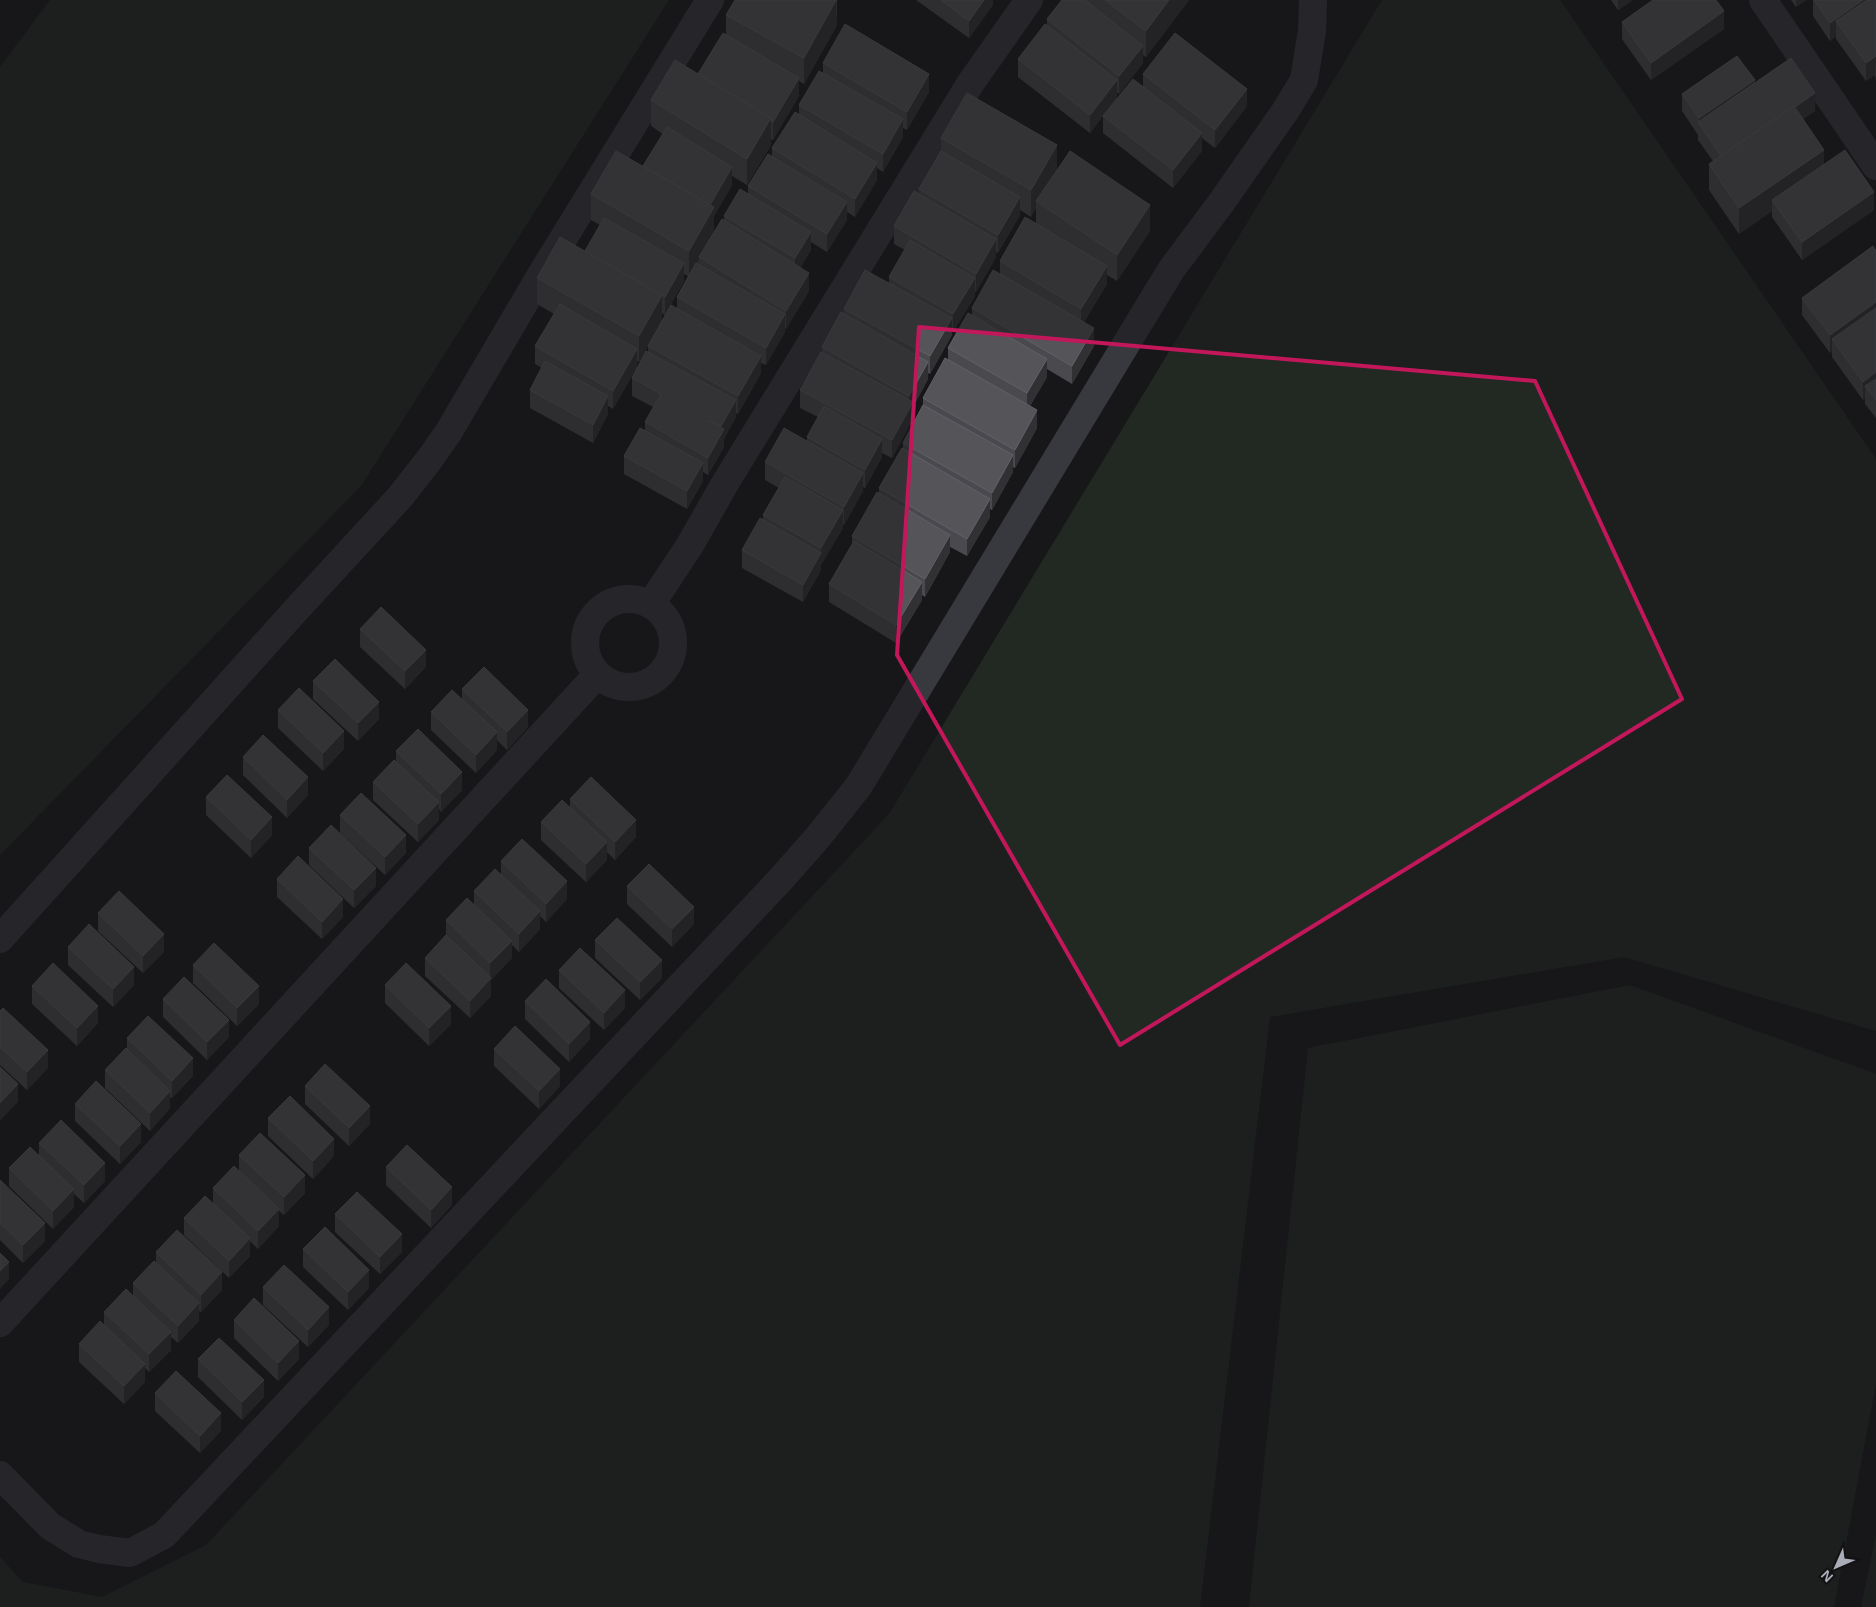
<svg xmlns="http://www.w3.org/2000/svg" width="1876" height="1607" font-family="Arial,sans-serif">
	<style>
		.green { fill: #222923 }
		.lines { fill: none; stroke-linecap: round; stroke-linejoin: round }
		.street { stroke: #38393e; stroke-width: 28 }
		.wall { fill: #49494e; fill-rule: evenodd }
		.shaded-wall { fill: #313134 }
		.building { fill: #545459; stroke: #616268 }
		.marked { fill: none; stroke: #c2185b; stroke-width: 4; stroke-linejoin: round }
	</style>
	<rect width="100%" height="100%" fill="#171719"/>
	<g class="green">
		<polygon points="50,0 669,0 361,486 0,855 0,67"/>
		<polygon points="1382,0 1560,0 1876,459 1876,1031 1624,957 1270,1017 1200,1607 0,1607 0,1557 23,1582 102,1597 206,1545 889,814"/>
		<polygon points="1630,985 1876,1074 1876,1384 1834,1607 1249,1607 1308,1048"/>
		<polygon points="1876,1535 1876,1607 1861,1607"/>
	</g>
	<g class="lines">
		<g class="street">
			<polyline points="1763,0 1876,166"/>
			<circle cx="629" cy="643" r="44"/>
			<polyline points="651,604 690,545 724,485 970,84 1029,0"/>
			<polyline points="0,939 295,611 400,497 429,460 448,433 539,278 710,0"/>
			<polyline points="0,1323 597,675"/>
			<polyline points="0,1475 50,1526 79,1544 99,1549 130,1553 164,1535 781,879 818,837 858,787 1171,270 1221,203 1286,110 1304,80 1312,31 1313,0"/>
		</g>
	</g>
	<g class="wall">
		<path d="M 837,0 L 837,25 L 804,84 L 799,81 L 799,96 L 773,140 L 771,139 L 771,145 L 747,185 L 732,176 L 732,185 L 714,216 L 714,233 L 724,221 L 724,216 L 748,194 L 748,186 L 772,156 L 772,148 L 799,115 L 799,105 L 823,73 L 823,63 L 929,92 L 907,130 L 903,128 L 903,137 L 883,172 L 877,168 L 877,180 L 855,217 L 847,212 L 847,220 L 827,252 L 811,242 L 811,250 L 800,268 L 809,291 L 786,329 L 785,328 L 785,332 L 766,365 L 761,363 L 761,373 L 738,414 L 736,413 L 736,417 L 724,439 L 724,447 L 708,475 L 703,472 L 703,481 L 687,509 L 624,474 L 624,456 L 645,430 L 645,422 L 653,407 L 632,396 L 632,378 L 637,367 L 613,409 L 608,406 L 608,414 L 593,443 L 530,408 L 530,390 L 542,368 L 535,364 L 535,346 L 554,314 L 537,304 L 537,278 L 585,251 L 600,225 L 591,220 L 591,194 L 643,166 L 663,134 L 651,126 L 651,100 L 698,74 L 726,35 L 726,15 ZM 684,274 L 688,276 L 677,297 L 677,308 L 662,321 L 662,313 L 665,315 L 684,281 ZM 648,346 L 648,352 L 637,367 L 637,361 L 639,362 Z"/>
		<polygon points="916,0 993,0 993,5 969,38"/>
		<polygon points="1062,0 1189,0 1146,57 1143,55 1143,63 1119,94 1117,92 1117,98 1090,133 1018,77 1018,59 1047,25 1047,19"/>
		<polygon points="1611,0 1633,0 1618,10"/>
		<polygon points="1791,0 1806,0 1796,7"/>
		<polygon points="1813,0 1876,0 1876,81 1875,75 1866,81 1836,39 1836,36 1830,41 1813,16"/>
		<polygon points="1622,22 1724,29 1651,80 1622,39"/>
		<polygon points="1143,74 1247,106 1215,148 1202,138 1202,151 1173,188 1103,133 1103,116 1143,87"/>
		<polygon points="1755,84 1815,111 1803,119 1824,164 1874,210 1802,260 1772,217 1772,211 1739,234 1709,190 1709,164 1713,161 1698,140 1698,135 1682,111 1682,94"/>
		<polygon points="941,138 1057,170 1150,231 1117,281 1107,275 1107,284 1084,322 1094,346 1072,384 1047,369 1047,377 1030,406 1037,428 1015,468 1013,467 1013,472 992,510 990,509 990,517 967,556 950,547 950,552 925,597 922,595 922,600 896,643 829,602 829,584 852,545 852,536 879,493 879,488 903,449 903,443 923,407 923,398 948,360 948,348 972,315 972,308 1000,274 1000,261 1036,223 1036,208 1031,217 1020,210 1020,215 998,253 996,252 996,257 976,292 975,291 975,296 953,332 952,331 952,335 930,374 928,373 928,379 913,407 913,419 892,458 882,453 882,457 865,488 863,487 863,491 844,525 843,524 843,528 821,565 821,570 803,602 742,568 742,550 763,519 763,515 779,488 765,480 765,462 807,441 807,437 818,417 800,408 800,390 822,352 822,347 844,314 844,309 889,283 889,277 905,250 894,244 894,226 919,194 919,189 941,151"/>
		<polygon points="1876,251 1876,418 1865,404 1865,398 1863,400 1832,357 1832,351 1830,353 1802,315 1802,298"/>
		<polygon points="360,629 426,667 405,689 360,647"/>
		<polygon points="313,681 379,719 358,741 313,699"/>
		<polygon points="462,689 528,727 507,750 497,740 497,750 476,773 431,730 431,712 462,699"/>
		<polygon points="278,710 344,749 323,771 278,728"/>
		<polygon points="396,751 462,790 441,812 439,809 439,820 418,842 373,800 373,782 396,762"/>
		<polygon points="243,757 308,795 287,818 243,775"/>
		<polygon points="206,797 272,835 251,858 206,815"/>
		<polygon points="570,799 636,837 615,860 607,852 607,860 586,882 541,840 541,822 570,807"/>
		<polygon points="340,815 406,853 385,875 340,833"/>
		<polygon points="309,848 376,886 354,908 309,865"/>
		<polygon points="501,861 567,899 546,922 540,916 540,929 519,952 512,945 512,958 491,980 491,996 470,1018 425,976 425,958 446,936 446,920 474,905 474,891 501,874"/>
		<polygon points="277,879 343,917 322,939 277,897"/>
		<polygon points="627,886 694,924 672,947 627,904"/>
		<polygon points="98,913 164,952 143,973 98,931"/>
		<polygon points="595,940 662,978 640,1000 595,958"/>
		<polygon points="68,947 134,985 113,1007 68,965"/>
		<polygon points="193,965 259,1004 237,1026 193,983"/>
		<polygon points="559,970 625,1008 604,1030 559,988"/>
		<polygon points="385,985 451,1024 429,1046 385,1003"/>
		<polygon points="32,986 98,1023 77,1046 32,1004"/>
		<polygon points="163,999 229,1037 207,1060 163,1017"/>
		<polygon points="525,1001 590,1039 569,1062 525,1019"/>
		<polygon points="0,1011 48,1068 27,1090 0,1065"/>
		<polygon points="127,1038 193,1076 172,1098 170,1097 170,1108 150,1131 105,1088 105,1070 127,1049"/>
		<polygon points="494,1049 560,1086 539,1109 494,1066"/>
		<polygon points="305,1086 370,1124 349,1146 305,1104"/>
		<polygon points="75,1104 141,1142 120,1164 75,1121"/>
		<polygon points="268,1118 334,1156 313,1179 268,1136"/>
		<polygon points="39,1143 105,1181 84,1203 74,1194 74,1207 53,1229 9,1186 9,1168 39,1156"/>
		<polygon points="239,1155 305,1193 284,1215 279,1211 279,1226 258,1249 250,1241 250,1256 229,1278 184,1235 184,1218 213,1204 213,1188 239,1170"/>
		<polygon points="386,1167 452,1205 431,1228 386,1185"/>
		<polygon points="0,1180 45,1241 23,1263 0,1240"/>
		<polygon points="335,1214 402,1252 380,1274 335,1232"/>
		<polygon points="303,1249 369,1288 348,1310 303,1267"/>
		<polygon points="156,1252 222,1290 201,1312 199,1311 199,1321 178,1343 171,1337 171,1350 149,1372 145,1368 145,1382 124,1404 79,1362 79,1344 104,1325 104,1312 133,1296 133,1283 156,1263"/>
		<polygon points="263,1287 329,1325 308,1347 263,1305"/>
		<polygon points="234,1320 299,1359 278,1381 234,1338"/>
		<polygon points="198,1359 264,1397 242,1420 198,1377"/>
		<polygon points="155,1393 221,1431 200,1453 155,1411"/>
	</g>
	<g class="shaded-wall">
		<polygon points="836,0 837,25 804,84 804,58"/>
		<polygon points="984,0 993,0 993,5 969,38 969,21"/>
		<polygon points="1169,0 1189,0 1146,57 1146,31"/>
		<polygon points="1618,0 1633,0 1618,10"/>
		<polygon points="1796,0 1806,0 1796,7"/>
		<polygon points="1863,0 1876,0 1836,21 1836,36 1830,41 1830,23"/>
		<polygon points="1724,11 1724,29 1651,80 1651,63"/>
		<polygon points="1143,46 1143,63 1119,94 1119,76"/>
		<polygon points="1876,56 1875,75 1866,81 1866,63"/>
		<polygon points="929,74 929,92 907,130 907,112"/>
		<polygon points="799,78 799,96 773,140 773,122"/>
		<polygon points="1117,80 1117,98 1090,133 1090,115"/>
		<polygon points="1755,80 1755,98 1699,123 1699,118"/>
		<polygon points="1247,89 1247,106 1215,148 1215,130"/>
		<polygon points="1815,93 1815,111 1722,175 1722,157"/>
		<polygon points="771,118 771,145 747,185 747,159"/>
		<polygon points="903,119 903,137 883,172 883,154"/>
		<polygon points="1202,133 1202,151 1173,188 1173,170"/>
		<polygon points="1057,145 1057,171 1036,201 1036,208 1031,217 1031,190"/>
		<polygon points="1824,150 1824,176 1772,200 1772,211 1739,234 1739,208"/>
		<polygon points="877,163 877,180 855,217 855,199"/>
		<polygon points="732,167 732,185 714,216 714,233 699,257 699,260 689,277 689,251 709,207"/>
		<polygon points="1874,192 1874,210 1802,260 1802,242"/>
		<polygon points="1020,197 1020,215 998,253 998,235"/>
		<polygon points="847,202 847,220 827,252 827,234"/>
		<polygon points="1150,205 1150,231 1117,281 1117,255"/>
		<polygon points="811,232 811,250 795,276 795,258"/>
		<polygon points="996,239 996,257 976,292 976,274"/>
		<polygon points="684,263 684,281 665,315 665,297"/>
		<polygon points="1107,266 1107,284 1081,327 1081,309"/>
		<polygon points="809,273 809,291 786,329 786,311"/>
		<polygon points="975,278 975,296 953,332 953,314"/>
		<polygon points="662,295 662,321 639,362 639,336"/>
		<polygon points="1876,302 1876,319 1832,339 1832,351 1830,353 1830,335"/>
		<polygon points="785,314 785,332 766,365 766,348"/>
		<polygon points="952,318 952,335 930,374 930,356"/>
		<polygon points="1094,328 1094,346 1072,384 1072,366"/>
		<polygon points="637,349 637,367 613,409 613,391"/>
		<polygon points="761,356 761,373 738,414 738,396"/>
		<polygon points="1047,359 1047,377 1027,411 1027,393"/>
		<polygon points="928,362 928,379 913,407 913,419 892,458 892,440 909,408 909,396"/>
		<polygon points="1876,372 1876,390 1865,386 1865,398 1863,400 1863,382"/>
		<polygon points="608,396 608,414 593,443 593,425"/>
		<polygon points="736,400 736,417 724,439 724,447 708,475 708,458 721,434 721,426"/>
		<polygon points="1037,410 1037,428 1015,468 1015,450"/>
		<polygon points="882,439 882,457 865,488 865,470"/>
		<polygon points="1013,455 1013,472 992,510 992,493"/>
		<polygon points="703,463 703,481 687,509 687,491"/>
		<polygon points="863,473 863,491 844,525 844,507"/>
		<polygon points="990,499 990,517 967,556 967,539"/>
		<polygon points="843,510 843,528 821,565 821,570 803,602 803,585 821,553 821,548"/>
		<polygon points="950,535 950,552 925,597 925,579"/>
		<polygon points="922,582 922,600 896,643 896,625"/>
		<polygon points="426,650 426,667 405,689 405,671"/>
		<polygon points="379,702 379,719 358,741 358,723"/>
		<polygon points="528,710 528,727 507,750 507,732"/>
		<polygon points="344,731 344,749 323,771 323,753"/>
		<polygon points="497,732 497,750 476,773 476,755"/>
		<polygon points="462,772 462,790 441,812 441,794"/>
		<polygon points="308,777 308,795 287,818 287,800"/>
		<polygon points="439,802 439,820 418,842 418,824"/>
		<polygon points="272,817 272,835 251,858 251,840"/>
		<polygon points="636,820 636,837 615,860 615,842"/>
		<polygon points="406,835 406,853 385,875 385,857"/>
		<polygon points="607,842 607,860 586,882 586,864"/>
		<polygon points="376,868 376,886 354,908 354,890"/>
		<polygon points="567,881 567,899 546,922 546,904"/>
		<polygon points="343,899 343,917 322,939 322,922"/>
		<polygon points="694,907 694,924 672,947 672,929"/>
		<polygon points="540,911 540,929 519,952 519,934"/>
		<polygon points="164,934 164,952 143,973 143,956"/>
		<polygon points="512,941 512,958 491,980 491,996 470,1018 470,1001 490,979 490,963"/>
		<polygon points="662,960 662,978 640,1000 640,982"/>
		<polygon points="134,967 134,985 113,1007 113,989"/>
		<polygon points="259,986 259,1004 237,1026 237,1008"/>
		<polygon points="625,990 625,1008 604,1030 604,1013"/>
		<polygon points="98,1006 98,1023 77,1046 77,1028"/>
		<polygon points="451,1006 451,1024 429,1046 429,1028"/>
		<polygon points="229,1020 229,1037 207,1060 207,1042"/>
		<polygon points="590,1022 590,1039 569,1062 569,1044"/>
		<polygon points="48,1050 48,1068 27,1090 27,1072"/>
		<polygon points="193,1058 193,1076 172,1098 172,1081"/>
		<polygon points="560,1069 560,1086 539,1109 539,1091"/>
		<polygon points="18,1084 18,1102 0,1121 0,1103"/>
		<polygon points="170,1091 170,1108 150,1131 150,1113"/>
		<polygon points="370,1106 370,1124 349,1146 349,1128"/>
		<polygon points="141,1124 141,1142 120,1164 120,1146"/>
		<polygon points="334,1139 334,1156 313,1179 313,1161"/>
		<polygon points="105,1163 105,1181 84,1203 84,1185"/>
		<polygon points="305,1175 305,1193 284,1215 284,1197"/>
		<polygon points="452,1187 452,1205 431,1228 431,1210"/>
		<polygon points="74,1189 74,1207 53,1229 53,1211"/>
		<polygon points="279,1209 279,1226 258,1249 258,1231"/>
		<polygon points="45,1223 45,1241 23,1263 23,1245"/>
		<polygon points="402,1234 402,1252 380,1274 380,1257"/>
		<polygon points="250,1238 250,1256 229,1278 229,1261"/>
		<polygon points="9,1262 9,1279 0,1289 0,1271"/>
		<polygon points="369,1270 369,1288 348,1310 348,1292"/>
		<polygon points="222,1272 222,1290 201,1312 201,1295"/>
		<polygon points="199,1303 199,1321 178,1343 178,1326"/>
		<polygon points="329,1307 329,1325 308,1347 308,1330"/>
		<polygon points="171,1332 171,1350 149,1372 149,1354"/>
		<polygon points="299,1341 299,1359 278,1381 278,1363"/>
		<polygon points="145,1364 145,1382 124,1404 124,1386"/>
		<polygon points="264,1380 264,1397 242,1420 242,1402"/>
		<polygon points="221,1413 221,1431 200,1453 200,1436"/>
	</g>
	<g class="building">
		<polygon points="735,0 836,0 804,58 726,15"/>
		<polygon points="941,0 984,0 969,21"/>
		<polygon points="1062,0 1085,0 1143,46 1119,76 1047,19"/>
		<polygon points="1105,0 1169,0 1146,31"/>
		<polygon points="1653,0 1716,0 1724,11 1651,63 1622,22"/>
		<polygon points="1814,0 1863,0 1830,23"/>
		<polygon points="1867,0 1876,0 1876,56 1866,63 1836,21"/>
		<polygon points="845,24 929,74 907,112 823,63"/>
		<polygon points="1045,24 1117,80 1090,115 1018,59"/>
		<polygon points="723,33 799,78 773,122 771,121 771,118 698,74"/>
		<polygon points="1175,33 1247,89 1215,130 1143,74"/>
		<polygon points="1737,56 1755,80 1699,118 1682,94"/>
		<polygon points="1791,58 1815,93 1795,107 1794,106 1721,156 1698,122"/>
		<polygon points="675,60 771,118 747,159 651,100"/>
		<polygon points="819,71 903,119 883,154 799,105"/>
		<polygon points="1133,79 1202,133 1173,170 1103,116"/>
		<polygon points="967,93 1057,145 1031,190 941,138"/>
		<polygon points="1794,106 1824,150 1739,208 1709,164"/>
		<polygon points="795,112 877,163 855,199 772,148"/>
		<polygon points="667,127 732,167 710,205 643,166"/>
		<polygon points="1845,150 1874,192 1802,242 1772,200"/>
		<polygon points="616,151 714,207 689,251 591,194"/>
		<polygon points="941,151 1020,197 998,235 919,189"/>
		<polygon points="1070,151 1150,205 1117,255 1036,201"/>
		<polygon points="768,154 847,202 827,234 748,186"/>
		<polygon points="740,189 811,232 795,258 724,216"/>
		<polygon points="914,191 996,239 976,274 894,226"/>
		<polygon points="1025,217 1107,266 1081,309 1000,261"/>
		<polygon points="604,218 684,263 665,297 585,251"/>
		<polygon points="722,219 809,273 786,311 699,257"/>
		<polygon points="560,237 662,295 639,336 537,278"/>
		<polygon points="910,240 975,278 953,314 889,277"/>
		<polygon points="1873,246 1876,251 1876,302 1830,335 1802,298"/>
		<polygon points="696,263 785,314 766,348 677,297"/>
		<polygon points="865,270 952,318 930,356 844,309"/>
		<polygon points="993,270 1094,328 1072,366 972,308"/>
		<polygon points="560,304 637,349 613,391 535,346"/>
		<polygon points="671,305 761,356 738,396 648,346"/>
		<polygon points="1876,308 1876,372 1863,382 1832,339"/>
		<polygon points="841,312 928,362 909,396 822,347"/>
		<polygon points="968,313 1047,359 1027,393 948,348"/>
		<polygon points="646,351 736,400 721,426 708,420 724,429 708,458 645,422 661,394 632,378"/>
		<polygon points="821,352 913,402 892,440 800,390"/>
		<polygon points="945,358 1037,410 1015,450 923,398"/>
		<polygon points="545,361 608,396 593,425 530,390"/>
		<polygon points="1876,379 1876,400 1865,386"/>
		<polygon points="923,405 1013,455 992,493 903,443"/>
		<polygon points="824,406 882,439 865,470 807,437"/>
		<polygon points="640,428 703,463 687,491 624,456"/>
		<polygon points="784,428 863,473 844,507 765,462"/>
		<polygon points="902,448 990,499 967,539 879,488"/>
		<polygon points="785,477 843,510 821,548 763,515"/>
		<polygon points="877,492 950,535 925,579 852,536"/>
		<polygon points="760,518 821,553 803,585 742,550"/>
		<polygon points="854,541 922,582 896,625 829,584"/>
		<polygon points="381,607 426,650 405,671 360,629"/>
		<polygon points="335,659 379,702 358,723 313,681"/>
		<polygon points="484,667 528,710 507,732 462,689"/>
		<polygon points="299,688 344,731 323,753 278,710"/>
		<polygon points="452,690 497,732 476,755 431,712"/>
		<polygon points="418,729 462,772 441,794 396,751"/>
		<polygon points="263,735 308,777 287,800 243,757"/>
		<polygon points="394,760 439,802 418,824 373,782"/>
		<polygon points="227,775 272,817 251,840 206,797"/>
		<polygon points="591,777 636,820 615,842 570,799"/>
		<polygon points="361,793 406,835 385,857 340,815"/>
		<polygon points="562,800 607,842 586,864 541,822"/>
		<polygon points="331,825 376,868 354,890 309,848"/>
		<polygon points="522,839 567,881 546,904 501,861"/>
		<polygon points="298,856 343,899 322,922 277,879"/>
		<polygon points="649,864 694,907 672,929 627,886"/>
		<polygon points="495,869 540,911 519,934 474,891"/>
		<polygon points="119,891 164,934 143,956 98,913"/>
		<polygon points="467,898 512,941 490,963 446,920"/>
		<polygon points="617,918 662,960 640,982 595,940"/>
		<polygon points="89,924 134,967 113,989 68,947"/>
		<polygon points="446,935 491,978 470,1001 425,958"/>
		<polygon points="214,943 259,986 237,1008 193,965"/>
		<polygon points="580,948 625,990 604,1013 559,970"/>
		<polygon points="53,963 98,1006 77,1028 32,986"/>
		<polygon points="406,963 451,1006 429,1028 385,985"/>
		<polygon points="184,977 229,1020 207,1042 163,999"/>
		<polygon points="546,979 590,1022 569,1044 525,1001"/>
		<polygon points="3,1008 48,1050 27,1072 0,1047 0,1011"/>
		<polygon points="148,1016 193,1058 172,1081 127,1038"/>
		<polygon points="515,1026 560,1069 539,1091 494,1049"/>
		<polygon points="126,1048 170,1091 150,1113 105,1070"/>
		<polygon points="325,1064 370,1106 349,1128 305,1086"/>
		<polygon points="0,1067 18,1084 0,1103"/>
		<polygon points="96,1081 141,1124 120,1146 75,1104"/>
		<polygon points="290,1096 334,1139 313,1161 268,1118"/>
		<polygon points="61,1120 105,1163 84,1185 39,1143"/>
		<polygon points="260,1133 305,1175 284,1197 239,1155"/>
		<polygon points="407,1145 452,1187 431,1210 386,1167"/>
		<polygon points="30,1147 74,1189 53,1211 9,1168"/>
		<polygon points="234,1166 279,1209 258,1231 213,1188"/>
		<polygon points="0,1180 45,1223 23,1245 0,1223"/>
		<polygon points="357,1192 402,1234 380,1257 335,1214"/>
		<polygon points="205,1196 250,1238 229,1261 184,1218"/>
		<polygon points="325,1227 369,1270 348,1292 303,1249"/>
		<polygon points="177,1230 222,1272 201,1295 156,1252"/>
		<polygon points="0,1253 9,1262 0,1271"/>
		<polygon points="154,1261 199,1303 178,1326 133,1283"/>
		<polygon points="284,1265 329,1307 308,1330 263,1287"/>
		<polygon points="126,1289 171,1332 149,1354 104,1312"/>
		<polygon points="254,1298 299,1341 278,1363 234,1320"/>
		<polygon points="100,1321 145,1364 124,1386 79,1344"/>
		<polygon points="219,1338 264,1380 242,1402 198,1359"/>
		<polygon points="176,1371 221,1413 200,1436 155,1393"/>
	</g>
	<path d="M0 0H1876V1607H0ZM 919,327 L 1535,381 L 1682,699 L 1120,1045 L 897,655 Z" fill="#171719" fill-opacity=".55" fill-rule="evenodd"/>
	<path class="marked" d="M 919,327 L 1535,381 L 1682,699 L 1120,1045 L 897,655 Z"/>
	<g transform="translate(1836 1567) rotate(225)" stroke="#121214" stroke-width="4" paint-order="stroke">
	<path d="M0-4L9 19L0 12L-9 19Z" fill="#aaadb8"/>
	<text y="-8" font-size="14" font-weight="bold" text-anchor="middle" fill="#aaadb8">N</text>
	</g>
</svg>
